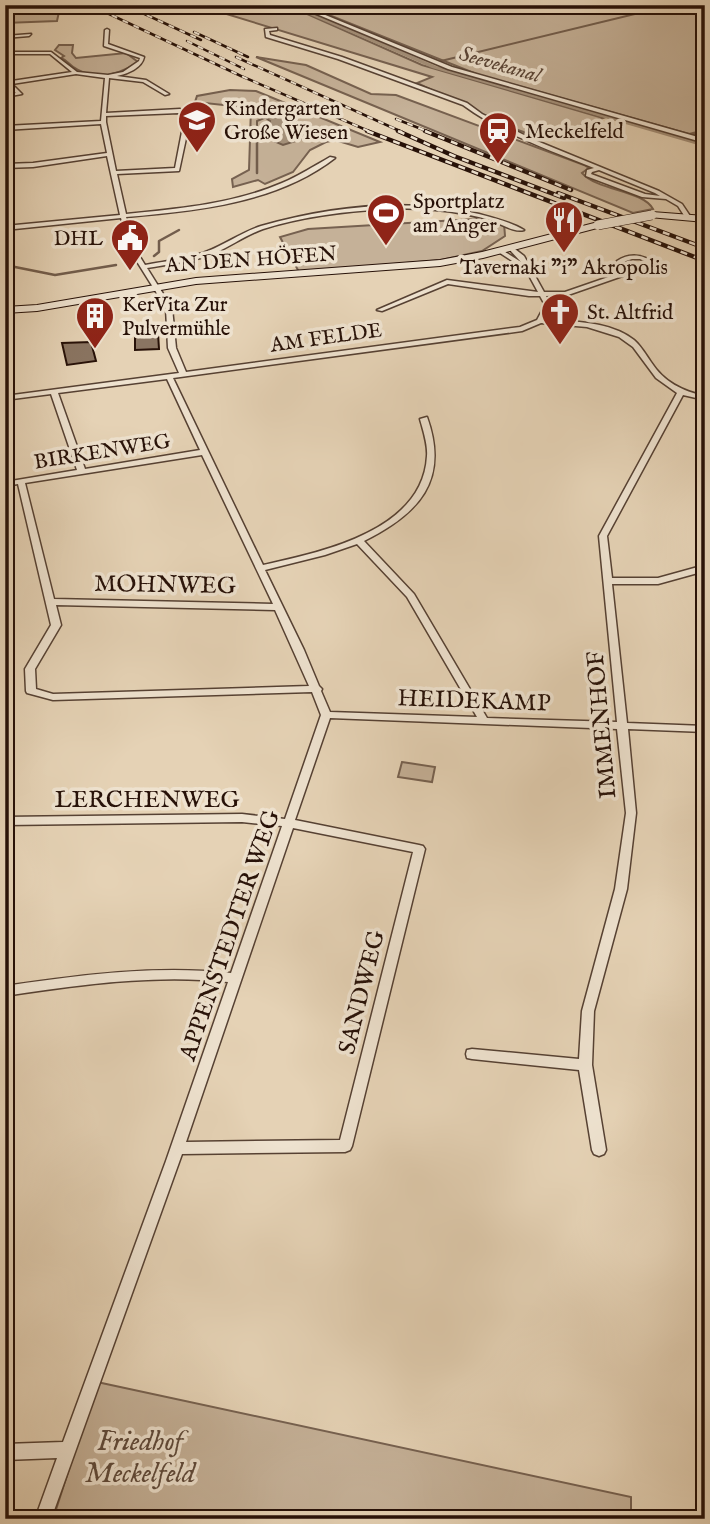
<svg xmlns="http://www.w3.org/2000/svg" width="710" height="1524" font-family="'IM FELL English',serif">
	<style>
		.green { fill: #c5b198; stroke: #766150; stroke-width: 2 }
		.water { fill: #a4907a; stroke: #725d4c; stroke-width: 2 }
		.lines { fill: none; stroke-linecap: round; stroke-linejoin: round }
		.stream-far1 { stroke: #725d4c; stroke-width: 2 }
		.stream { stroke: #725d4c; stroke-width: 2.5 }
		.canal { fill: #a4907a; fill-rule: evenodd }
		.building { fill: #8a7562; stroke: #271108; stroke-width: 2 }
		.street-casing { stroke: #564133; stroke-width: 3 }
		.secondary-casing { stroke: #271108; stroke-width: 2 }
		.street { fill: #eee2cf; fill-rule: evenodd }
		.secondary { fill: #eee2cf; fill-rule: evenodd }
		.rail-far1-casing { stroke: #271108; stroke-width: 2.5 }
		.rail-casing { stroke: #271108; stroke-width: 4.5 }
		.rail-far1 { stroke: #eee2cf; stroke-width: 2; stroke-dasharray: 6; stroke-linecap: butt }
		.rail { stroke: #eee2cf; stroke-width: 2.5; stroke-dasharray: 7; stroke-linecap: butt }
		.secondary-bridge-casing { stroke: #271108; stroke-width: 10; stroke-linecap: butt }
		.secondary-bridge { stroke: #eee2cf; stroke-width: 9 }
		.labels { text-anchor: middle; stroke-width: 7; stroke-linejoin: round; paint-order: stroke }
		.far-water-label { font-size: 21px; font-style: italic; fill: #594436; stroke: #eee2cf }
		.far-poi-label { font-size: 21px; fill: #271108; stroke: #eee2cf; text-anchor: start }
		.far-street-label { font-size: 21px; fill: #271108; stroke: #eee2cf }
		.street-label { font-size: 24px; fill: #271108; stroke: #eee2cf }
		.near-park-label { font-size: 28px; font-style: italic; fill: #5e493a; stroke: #eee2cf }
	</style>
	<rect width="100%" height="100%" fill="#e5d2b5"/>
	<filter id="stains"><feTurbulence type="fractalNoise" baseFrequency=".00286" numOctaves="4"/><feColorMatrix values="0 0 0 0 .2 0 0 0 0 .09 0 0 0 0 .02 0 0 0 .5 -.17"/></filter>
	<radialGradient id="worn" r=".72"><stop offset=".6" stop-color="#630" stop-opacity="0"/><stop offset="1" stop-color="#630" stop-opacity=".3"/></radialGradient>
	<g class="green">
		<polygon points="58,5 82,6 60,7 57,21 5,23 5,10"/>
		<polygon points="197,5 287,5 422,65 603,118 541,138 512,128 417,83 432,77"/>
		<polygon points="304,5 705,5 705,130 689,134 479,75"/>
		<path d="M 59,45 L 73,45 L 72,53 L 76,58 L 126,53 L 138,62 C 120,74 99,81 78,70 C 68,65 69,61 61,58 L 64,56 L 55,50 Z"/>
		<path d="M 256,57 L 306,65 L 371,94 L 396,95 L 584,165 L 589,168 L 582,173 C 598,191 643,190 653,209 L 633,213 Z"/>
		<polygon points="230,90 256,91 380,142 358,147 335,140 326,142 310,150 293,172 265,184 258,180 233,187 232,179 249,170 251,108 195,102 197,96"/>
		<polygon points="491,218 504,223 505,236 482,251 441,260 299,272 280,237 308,229"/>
		<polygon points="402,762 435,767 432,782 398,777"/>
		<polygon points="97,1382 631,1497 631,1519 53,1519"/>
	</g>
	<polygon class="water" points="278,113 295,116 296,124 305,132 305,138 283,145 262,136 270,121 262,115"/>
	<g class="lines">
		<g class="stream-far1">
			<polyline points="441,61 672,5"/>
			<polyline points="257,132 257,121 269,116"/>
			<polyline points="700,132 705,131"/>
		</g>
		<g class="stream">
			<polyline points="257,131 257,173"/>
			<polyline points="694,134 705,131"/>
			<polyline points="154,256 159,252 159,241 179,230"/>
			<polyline points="5,265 55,275 116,265"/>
		</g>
		<polygon class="canal" points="287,5 295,5 436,66 705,143 705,147 432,68"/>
	</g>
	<g class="building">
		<polygon points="158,333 159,349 135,350 135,334"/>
		<polygon points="91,342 96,361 67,365 62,343"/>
	</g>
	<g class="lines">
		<defs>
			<g id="street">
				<polygon points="295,5 301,5 452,67 705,139 705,143 448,69"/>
				<path d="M 277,28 L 277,30 L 269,31 L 270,35 L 342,57 L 467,103 L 482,114 L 532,139 L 659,191 L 682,204 L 690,216 L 685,217 L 678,206 L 666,199 L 642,197 L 586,176 L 587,170 L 594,168 C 550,150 502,134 463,105 L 338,59 L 266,37 L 265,29 ZM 599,170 L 655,193 L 660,196 L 645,194 L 591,174 L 592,172 Z"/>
				<path d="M 107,29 L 109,30 L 108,44 L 144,57 C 142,68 127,74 117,76 L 146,80 L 169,94 L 165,95 L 143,82 L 109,78 L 106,113 L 180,109 L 191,115 L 179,171 L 117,174 L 126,214 C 178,209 233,204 282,183 C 299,176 314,166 330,157 L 335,158 C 277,203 197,211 126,217 L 137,252 L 145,265 C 166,261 188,259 208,251 C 226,244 242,232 261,226 C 331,206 408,198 479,214 C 494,218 511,222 524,230 C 514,233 500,223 490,220 C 458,211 422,207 389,209 C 347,211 304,216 263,229 C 246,235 231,246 215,253 C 194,262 170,264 147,268 L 172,308 L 176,348 L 186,372 L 520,327 L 537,320 L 545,305 L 540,296 L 529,296 L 448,284 L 382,311 L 377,310 L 447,280 L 538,292 L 526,270 L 497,251 L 502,250 L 521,262 L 508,248 L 511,246 L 524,256 L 544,292 L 565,292 L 620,273 L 617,261 C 629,253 643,254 654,263 L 654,265 L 568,295 L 546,296 L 551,305 L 544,319 C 574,322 610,321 634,340 C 641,346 646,355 651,362 C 664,382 682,391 705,396 L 705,400 L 683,395 L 607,536 L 612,578 L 658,578 L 705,565 L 705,571 L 658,584 L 612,584 L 627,723 L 705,726 L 705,732 L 628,729 L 636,813 L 627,889 L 594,1011 L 592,1065 L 606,1150 L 604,1154 L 599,1156 L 594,1154 L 592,1150 L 579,1070 L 472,1059 L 467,1058 L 466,1054 L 467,1050 L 472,1049 L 579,1059 L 582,1011 L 615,889 L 626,813 L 617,729 L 330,718 L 295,820 L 419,845 L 423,846 L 425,849 L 352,1146 L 350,1150 L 345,1152 L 182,1154 L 51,1519 L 35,1519 L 57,1458 L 5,1460 L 5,1444 L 63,1442 L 166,1161 L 228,982 C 153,974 79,985 5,996 L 5,986 C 81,975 155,965 231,973 L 282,826 L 242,822 L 5,825 L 5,817 L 242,814 L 285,819 L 321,715 L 312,692 L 53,700 L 27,693 L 26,691 L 25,669 L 51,625 L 18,484 L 5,486 L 5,482 L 77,470 L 51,394 L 5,400 L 5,396 L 179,373 L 168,348 L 166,308 L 131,252 L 121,218 L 5,230 L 5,226 L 120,215 L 107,156 L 33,167 L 5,168 L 5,164 L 33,163 L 107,153 L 101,124 L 5,130 L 5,126 L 101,121 L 105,78 L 76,74 L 12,84 L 22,94 L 5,97 L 5,94 L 16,93 L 5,85 L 5,82 L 72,72 L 50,54 L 5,54 L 5,52 L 51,52 L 77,72 L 108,75 L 123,72 L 139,61 L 140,58 L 104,46 L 105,30 ZM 179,113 L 185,116 L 175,168 L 116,171 L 106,122 L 106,116 ZM 632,259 L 640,259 L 648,263 L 626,271 L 623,262 ZM 541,323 L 587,327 L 619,337 L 633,347 L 656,378 L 677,393 L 599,536 L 617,722 L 487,718 L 414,594 L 364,541 C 418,514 450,481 427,417 L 420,419 C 423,430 428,445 427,456 C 423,531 322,552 263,565 L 173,378 L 522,331 ZM 167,379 L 200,450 L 85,469 L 58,393 ZM 202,455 L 273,604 L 54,599 L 25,483 ZM 357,544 L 407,597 L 477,717 L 330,712 L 321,691 L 322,689 L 319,686 L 304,650 L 265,570 L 325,555 ZM 56,605 L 275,610 L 309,686 L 53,694 L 36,689 L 35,669 L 61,625 ZM 293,828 L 413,852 L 340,1140 L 186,1142 Z"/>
				<polygon points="31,34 29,36 5,38 5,36"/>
			</g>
			<g id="secondary">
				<polygon points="652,212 705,216 705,222 649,217 649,213"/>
				<polygon points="598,222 603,225 601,227 483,258 440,266 196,284 37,311 5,313 5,307 37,305 196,278 440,260 482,252"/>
			</g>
		</defs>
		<use href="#street" class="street-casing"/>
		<use href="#secondary" class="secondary-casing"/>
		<use href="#street" class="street"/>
		<use href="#secondary" class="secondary"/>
		<defs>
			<g id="rail-far1">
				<polyline points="90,5 241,76 371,132"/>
				<polyline points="125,5 201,40"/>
				<polyline points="194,32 248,57"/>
				<polyline points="187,41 244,69"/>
				<polyline points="236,57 402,132"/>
				<polyline points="396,119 429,132"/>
			</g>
			<g id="rail">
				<polyline points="367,131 705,261"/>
				<polyline points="398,131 454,156 564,198"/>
				<polyline points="425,131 571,190"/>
				<polyline points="558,193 705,248"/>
			</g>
		</defs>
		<use href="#rail-far1" class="rail-far1-casing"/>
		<use href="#rail" class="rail-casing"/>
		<use href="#rail-far1" class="rail-far1"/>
		<use href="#rail" class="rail"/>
		<defs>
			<polyline id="secondary-bridge" points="598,225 652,215"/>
		</defs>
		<use href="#secondary-bridge" class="secondary-bridge-casing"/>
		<use href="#secondary-bridge" class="secondary-bridge"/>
	</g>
	<defs>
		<symbol id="school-pin" viewBox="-11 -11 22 30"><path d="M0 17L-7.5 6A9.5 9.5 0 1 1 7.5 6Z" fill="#8f2418" stroke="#eee2cf"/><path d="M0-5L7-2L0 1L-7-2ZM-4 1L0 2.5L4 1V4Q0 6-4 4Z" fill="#fff"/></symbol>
		<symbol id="station-pin" viewBox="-11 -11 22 30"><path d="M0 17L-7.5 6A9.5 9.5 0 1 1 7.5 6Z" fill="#8f2418" stroke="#eee2cf"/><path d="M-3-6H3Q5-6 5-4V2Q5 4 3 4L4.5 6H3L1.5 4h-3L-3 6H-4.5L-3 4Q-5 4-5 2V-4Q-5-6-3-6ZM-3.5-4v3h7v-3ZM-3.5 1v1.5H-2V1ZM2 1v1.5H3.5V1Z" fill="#fff"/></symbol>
		<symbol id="stadium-pin" viewBox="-11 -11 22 30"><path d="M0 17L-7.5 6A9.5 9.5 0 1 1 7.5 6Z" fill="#8f2418" stroke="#eee2cf"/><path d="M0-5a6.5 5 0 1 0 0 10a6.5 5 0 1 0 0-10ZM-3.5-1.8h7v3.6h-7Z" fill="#fff"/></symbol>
		<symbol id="restaurant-pin" viewBox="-11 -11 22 30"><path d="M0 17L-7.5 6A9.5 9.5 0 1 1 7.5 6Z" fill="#8f2418" stroke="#eee2cf"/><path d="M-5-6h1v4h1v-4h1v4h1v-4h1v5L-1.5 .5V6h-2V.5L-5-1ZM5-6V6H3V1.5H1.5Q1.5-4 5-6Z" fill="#fff"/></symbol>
		<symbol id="civic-pin" viewBox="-11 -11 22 30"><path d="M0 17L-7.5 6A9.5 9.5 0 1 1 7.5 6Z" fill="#8f2418" stroke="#eee2cf"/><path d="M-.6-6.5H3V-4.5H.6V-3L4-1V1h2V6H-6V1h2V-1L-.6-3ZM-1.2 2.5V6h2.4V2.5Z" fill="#fff"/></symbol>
		<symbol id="church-pin" viewBox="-11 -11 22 30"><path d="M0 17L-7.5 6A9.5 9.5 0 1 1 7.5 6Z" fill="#8f2418" stroke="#eee2cf"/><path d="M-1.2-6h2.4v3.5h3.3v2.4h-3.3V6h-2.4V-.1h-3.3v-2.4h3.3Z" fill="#fff"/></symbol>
		<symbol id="building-pin" viewBox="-11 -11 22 30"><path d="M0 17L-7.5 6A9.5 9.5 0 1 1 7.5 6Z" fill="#8f2418" stroke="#eee2cf"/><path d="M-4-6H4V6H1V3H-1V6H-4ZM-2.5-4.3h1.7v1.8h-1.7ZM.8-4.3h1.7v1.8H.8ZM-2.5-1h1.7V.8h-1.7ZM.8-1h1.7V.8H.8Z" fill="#fff"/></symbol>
	</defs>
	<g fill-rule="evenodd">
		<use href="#school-pin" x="175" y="98" width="44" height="60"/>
		<use href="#station-pin" x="476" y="109" width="44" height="60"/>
		<use href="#stadium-pin" x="364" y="191" width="44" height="60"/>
		<use href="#restaurant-pin" x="542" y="198" width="44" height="60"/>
		<use href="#civic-pin" x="108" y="216" width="44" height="60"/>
		<use href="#church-pin" x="538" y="290" width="44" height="60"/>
		<use href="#building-pin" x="73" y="294" width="44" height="60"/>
	</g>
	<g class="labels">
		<g class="far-water-label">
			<text transform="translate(500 64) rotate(16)" y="7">Seevekanal</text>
		</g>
		<g class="far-poi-label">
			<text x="224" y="115">Kindergarten<tspan x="224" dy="24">Große Wiesen</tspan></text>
			<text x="525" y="138">Meckelfeld</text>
			<text x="413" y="208">Sportplatz<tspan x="413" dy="24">am Anger</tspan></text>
			<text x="103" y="245" text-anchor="end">DHL</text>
			<text x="564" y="274" text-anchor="middle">Tavernaki "i" Akropolis</text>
			<text x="122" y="311">KerVita Zur<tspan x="122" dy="24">Pulvermühle</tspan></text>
			<text x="587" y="319">St. Altfrid</text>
		</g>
		<g class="far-street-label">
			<text transform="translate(251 259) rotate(-4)" y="7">AN DEN HÖFEN</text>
			<text transform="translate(326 337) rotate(-8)" y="7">AM FELDE</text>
			<text transform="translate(102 451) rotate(-9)" y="7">BIRKENWEG</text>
		</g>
		<g class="street-label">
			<text transform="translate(165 584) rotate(1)" y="8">MOHNWEG</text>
			<text transform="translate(474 700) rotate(2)" y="8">HEIDEKAMP</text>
			<text transform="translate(601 725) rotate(-95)" y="8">IMMENHOF</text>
			<text x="147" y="807">LERCHENWEG</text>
			<text transform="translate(229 935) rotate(-71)" y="8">APPENSTEDTER WEG</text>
			<text transform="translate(361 992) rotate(-76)" y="8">SANDWEG</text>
		</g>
		<g class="near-park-label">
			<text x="140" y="1450">Friedhof<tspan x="140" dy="32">Meckelfeld</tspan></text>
		</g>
	</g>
	<rect width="710" height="1524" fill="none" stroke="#e5d2b5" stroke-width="28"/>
	<rect x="7" y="7" width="696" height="1510" fill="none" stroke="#271108" stroke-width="3.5"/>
	<rect x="14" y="14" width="682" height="1496" fill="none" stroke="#271108" stroke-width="2"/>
	<rect width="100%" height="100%" filter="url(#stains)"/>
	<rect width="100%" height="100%" fill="url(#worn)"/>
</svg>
